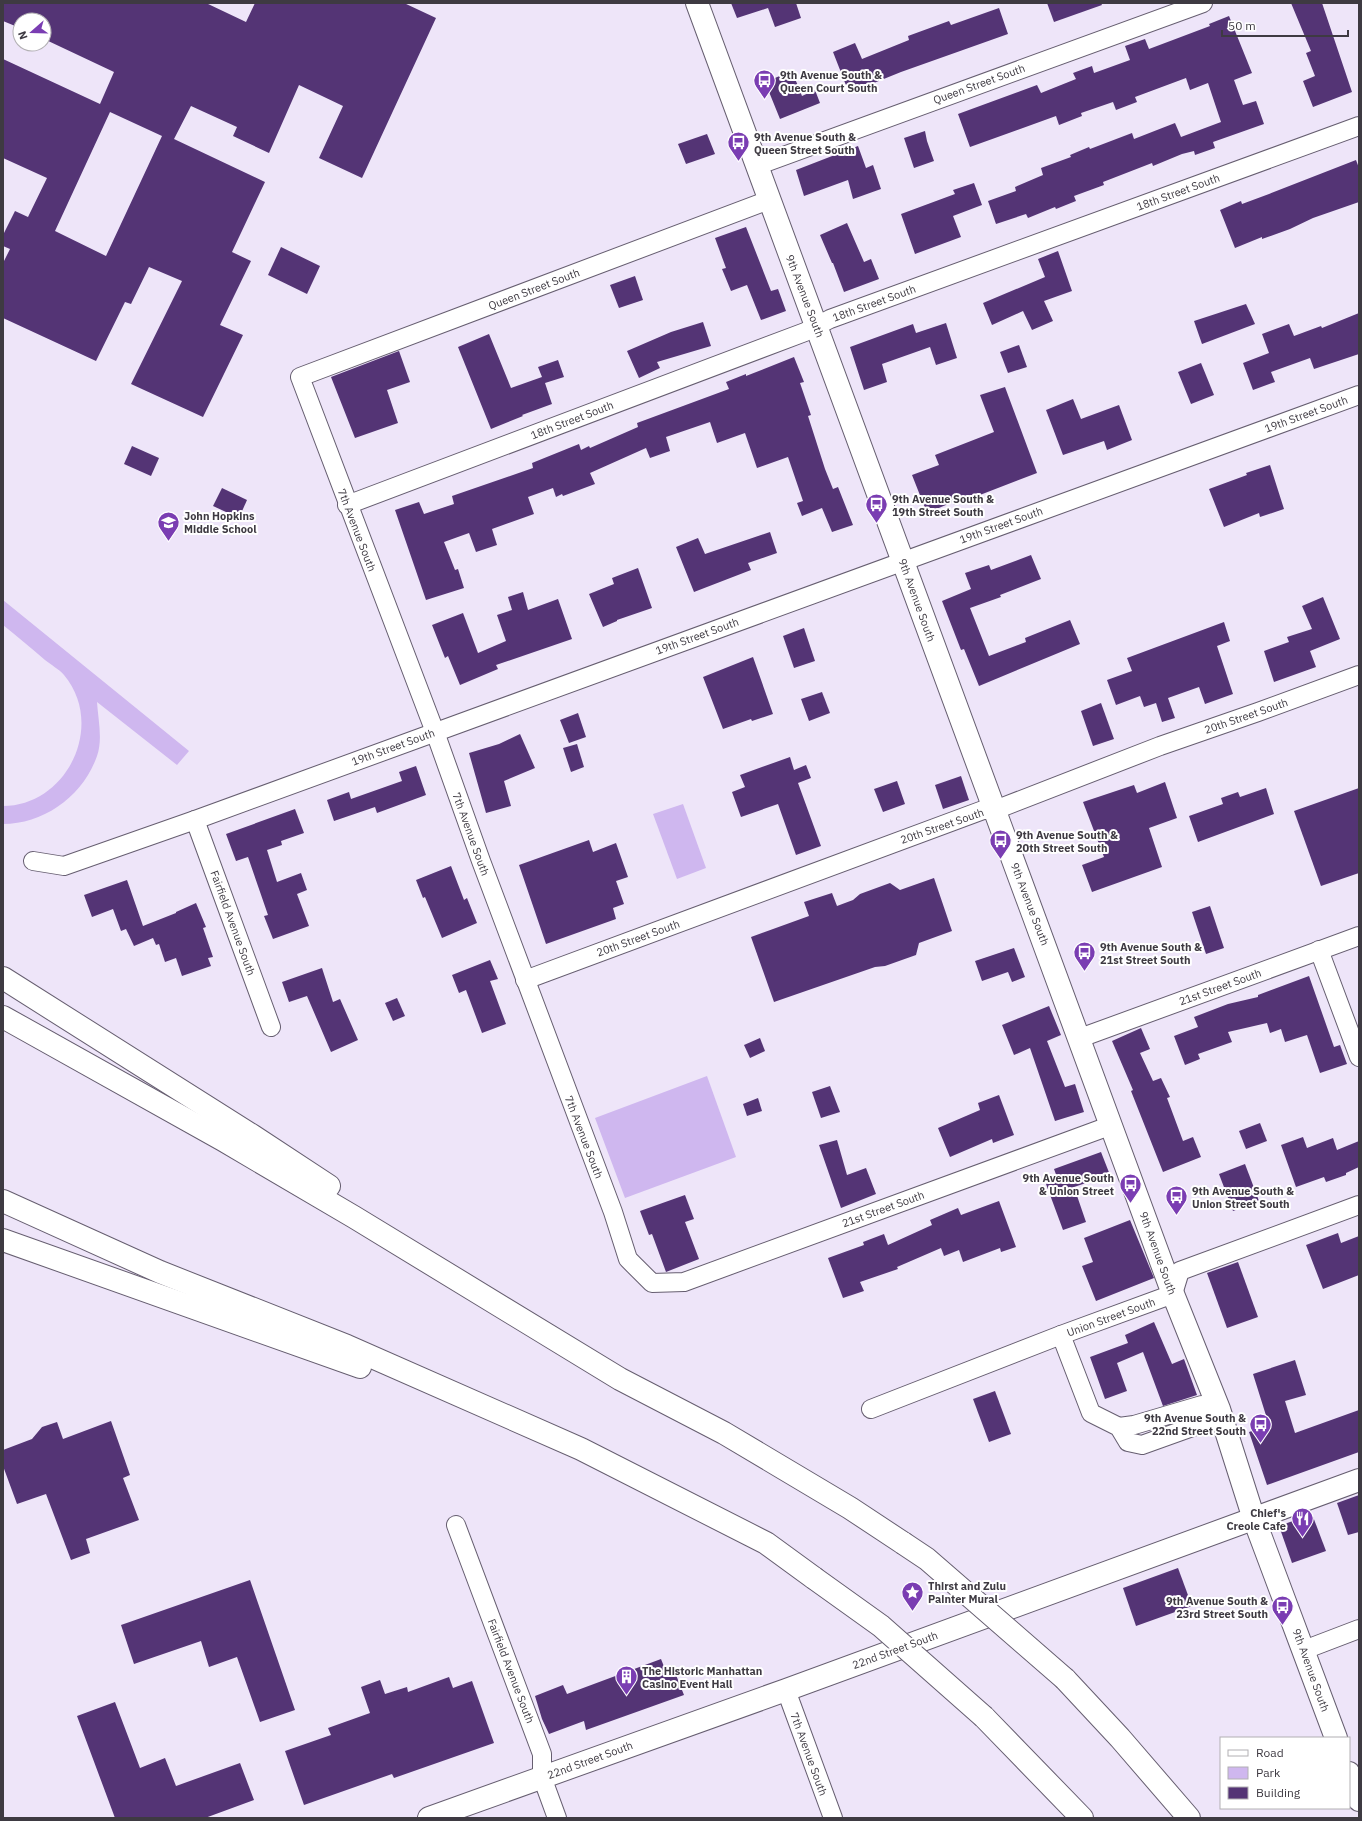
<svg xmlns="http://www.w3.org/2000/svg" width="1362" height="1821" font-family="'IBM Plex Sans',sans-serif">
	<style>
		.green { fill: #cfb7ef }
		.building { fill: #543475; fill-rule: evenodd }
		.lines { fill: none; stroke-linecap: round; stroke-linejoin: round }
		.street-casing { stroke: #665e70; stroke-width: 20 }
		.secondary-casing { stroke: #665e70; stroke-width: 24 }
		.highway-casing { stroke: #665e70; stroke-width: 24 }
		.street { stroke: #fff; stroke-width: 18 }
		.secondary { stroke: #fff; stroke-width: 22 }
		.highway { stroke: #fff; stroke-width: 22 }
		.highway-bridge-casing { stroke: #665e70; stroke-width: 24; stroke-linecap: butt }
		.highway-bridge { stroke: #fff; stroke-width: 22 }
		.labels { text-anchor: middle; stroke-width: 4; stroke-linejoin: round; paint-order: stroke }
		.poi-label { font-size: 11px; font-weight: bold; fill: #3e3a42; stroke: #fff; text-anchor: start }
		.street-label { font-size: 11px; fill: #3e3a42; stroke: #fff }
	</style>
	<rect width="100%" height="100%" fill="#eee5f9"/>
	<g class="green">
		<path d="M 3,600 L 189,751 L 177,765 L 97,702 C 98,719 103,739 97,756 C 83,796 44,824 3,824 L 3,806 C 67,806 106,725 64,675 C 59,669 51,665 45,660 C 31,648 17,636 3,625 Z"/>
		<polygon points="683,804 706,868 677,879 653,814"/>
		<polygon points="707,1076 736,1157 625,1198 595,1118"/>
	</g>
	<g class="building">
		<path d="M 3,3 L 206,3 L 246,22 L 255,3 L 404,3 L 436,18 L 362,178 L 319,158 L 343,106 L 299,85 L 269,153 L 233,136 L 237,127 L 191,106 L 174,139 L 265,182 L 232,252 L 251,261 L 220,325 L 243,335 L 203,417 L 131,384 L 182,281 L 149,267 L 131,304 L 125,302 L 96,361 L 3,318 L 3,263 L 10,249 L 3,246 L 3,235 L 15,211 L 28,217 L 47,178 L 3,158 L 3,59 L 100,104 L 114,72 L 44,39 L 44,20 L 20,20 L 20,28 L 3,21 ZM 110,112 L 162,136 L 106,256 L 55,231 Z"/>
		<polygon points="731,3 796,3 801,18 775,27 768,8 737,18"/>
		<polygon points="1047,3 1101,3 1102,5 1054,22"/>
		<polygon points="1291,3 1322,3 1352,92 1313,107 1303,81 1315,76 1306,53 1311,51"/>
		<polygon points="999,8 1008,34 901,72 849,93 833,52 855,43 862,59 909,40 908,36 949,21 951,25"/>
		<polygon points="1229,16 1252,73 1234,80 1243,105 1256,101 1264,124 1213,142 1215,148 1195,155 1194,151 1182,154 1153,166 1152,163 1103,182 1104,185 1074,196 1076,201 1056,209 1055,207 1028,218 1026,214 996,224 988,201 1016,191 1015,187 1043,175 1041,168 1071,157 1070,155 1089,147 1090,149 1132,133 1134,139 1175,123 1181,137 1221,122 1208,83 1190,90 1186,78 1135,97 1137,102 1116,110 1113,102 1081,113 1082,116 1059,125 1056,116 970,147 958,114 1037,85 1041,93 1076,79 1073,73 1092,66 1094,73 1130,60 1125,46 1145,39 1149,49 1210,26 1209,24"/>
		<polygon points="792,71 802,96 815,90 820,103 780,119 765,82"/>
		<polygon points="925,131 927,141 934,161 914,168 904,138"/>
		<polygon points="707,134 715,154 686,164 678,144"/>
		<polygon points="858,146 866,168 873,165 881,189 853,199 848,180 804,196 796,170"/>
		<polygon points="1356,160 1359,168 1359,202 1313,218 1290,229 1262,239 1262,237 1235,248 1220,210 1241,201 1242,204 1269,194"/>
		<polygon points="974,183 982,205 953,216 961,237 915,254 901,214 955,194 953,190"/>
		<polygon points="847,223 864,262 871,259 879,279 844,292 833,263 832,263 820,235"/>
		<polygon points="746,227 771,291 778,289 786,311 761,320 747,285 731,291 722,269 726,268 715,238"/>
		<polygon points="281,247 320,266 307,294 268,275"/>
		<polygon points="1058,251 1072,291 1044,301 1053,321 1032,330 1023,311 992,325 983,303 1045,277 1038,259"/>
		<polygon points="635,276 643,300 619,308 610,285"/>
		<polygon points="1246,304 1255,324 1202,344 1194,321"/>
		<polygon points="1359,313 1359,354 1314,369 1310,358 1271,372 1275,382 1253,390 1243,363 1269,353 1262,334 1289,324 1294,336 1321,326 1322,328"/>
		<polygon points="703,322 711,346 657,362 660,368 639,378 627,351 671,332"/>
		<polygon points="946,323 957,358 936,365 930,347 882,364 887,382 864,390 850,347 913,324 916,333"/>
		<polygon points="489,334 511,388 542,377 538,367 558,360 564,377 545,383 552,404 522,415 523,416 491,429 458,347"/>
		<polygon points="1019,345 1027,367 1008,373 1000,352"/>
		<polygon points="399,351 410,382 387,390 398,423 355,438 331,377"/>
		<polygon points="794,357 804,382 800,383 811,415 808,416 825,469 833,489 838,487 853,525 832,532 822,508 802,516 797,503 803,501 788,457 757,468 745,433 717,443 710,422 666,437 670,451 650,458 646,448 590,473 595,484 563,496 562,494 556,497 553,488 528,497 534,514 492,529 497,545 476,552 469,533 444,542 455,570 458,569 464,588 426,600 395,510 419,502 424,514 454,504 452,496 533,468 532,463 579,444 581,450 589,446 590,448 638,427 637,423 729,389 726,382 746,374 746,376"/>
		<polygon points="1201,363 1214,395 1191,404 1178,372"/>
		<polygon points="1005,387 1037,473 954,505 953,502 927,513 912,475 939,465 935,455 994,432 980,395"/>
		<polygon points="1073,399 1081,419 1119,405 1132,440 1107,450 1104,441 1063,455 1046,410"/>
		<polygon points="132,446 159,458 151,476 124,464"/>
		<polygon points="1270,465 1284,509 1260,517 1259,513 1224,527 1209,489 1247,475 1246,473"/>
		<polygon points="222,488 247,500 239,518 213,506"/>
		<polygon points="770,532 777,553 748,563 751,570 694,592 676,547 698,538 705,554"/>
		<polygon points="1031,555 1041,579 1000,595 1001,597 970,608 989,656 1026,642 1025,638 1070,620 1080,644 979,686 964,649 961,650 942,601 971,589 965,573 989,565 991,570"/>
		<polygon points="638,568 652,608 617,620 617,621 603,627 589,594 614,584 612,578"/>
		<polygon points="523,592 528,610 558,599 572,639 496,665 498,669 460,685 448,656 445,658 432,625 463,613 478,653 506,641 497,615 512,610 508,597"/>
		<polygon points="1323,597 1340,639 1310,651 1316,667 1274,682 1264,651 1289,642 1287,637 1312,629 1302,606"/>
		<polygon points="1224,622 1230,641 1217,646 1233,694 1205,704 1199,687 1168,698 1175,718 1162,722 1156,703 1144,707 1140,696 1116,705 1107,680 1132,671 1127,658"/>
		<polygon points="804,628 815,661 794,668 783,636"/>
		<polygon points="753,657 773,714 752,721 751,719 723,729 703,677"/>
		<polygon points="822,692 830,713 809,721 801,699"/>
		<polygon points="1101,703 1114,739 1093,746 1081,711"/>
		<polygon points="578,713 586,737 569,743 560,720"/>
		<polygon points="520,734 535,768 504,781 511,806 486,813 469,753 499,744"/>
		<polygon points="577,744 584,767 571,772 563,748"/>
		<polygon points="790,757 794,770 806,765 811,778 798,783 821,846 796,855 778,804 741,817 732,792 745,787 740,775"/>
		<polygon points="416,766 426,795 377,813 375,807 334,821 327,800 349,792 351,799 402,781 399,772"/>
		<polygon points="961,776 969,800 943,809 935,785"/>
		<polygon points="897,781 905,804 883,812 874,789"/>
		<polygon points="1165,782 1177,818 1149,828 1162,867 1092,892 1082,865 1104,857 1083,802 1134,785 1137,793"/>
		<polygon points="1266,788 1274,814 1198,842 1189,816 1223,804 1221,798 1238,792 1240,797"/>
		<polygon points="1359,788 1359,873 1321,886 1294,811"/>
		<polygon points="295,809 304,833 281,841 282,845 267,850 277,882 301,873 307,890 297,894 309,926 273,939 264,916 268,915 248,857 236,861 226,834"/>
		<polygon points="589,840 593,852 616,843 628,877 616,881 624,904 613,908 616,919 546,944 519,865"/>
		<polygon points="451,866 464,900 467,898 477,923 442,938 425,897 423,898 416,880"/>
		<polygon points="934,878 952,931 919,943 916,955 885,966 875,967 774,1002 751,937 809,916 804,902 832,893 837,906 853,900 860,894 890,883 900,890"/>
		<polygon points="127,880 143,926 176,913 176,912 196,903 206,927 203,928 213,957 208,958 211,966 182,976 176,958 165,962 159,944 156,945 153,938 134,946 126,929 121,931 113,909 92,917 84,895"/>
		<polygon points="1210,906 1224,948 1206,954 1192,912"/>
		<polygon points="1014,948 1025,977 1012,982 1008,972 982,981 975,961"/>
		<polygon points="490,960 498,979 490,981 506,1024 482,1033 466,990 459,993 452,975"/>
		<polygon points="322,968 333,1002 340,999 358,1040 331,1052 307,996 289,1002 282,982"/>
		<polygon points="1309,976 1334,1047 1340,1045 1347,1064 1320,1073 1307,1035 1285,1042 1281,1029 1270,1033 1267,1023 1228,1032 1232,1042 1198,1054 1200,1059 1185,1065 1174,1036 1198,1027 1194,1017 1228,1004 1258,997 1258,995"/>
		<polygon points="397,998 405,1016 393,1021 385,1003"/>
		<polygon points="1049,1006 1061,1035 1047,1041 1065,1087 1075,1084 1084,1112 1055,1121 1030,1048 1014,1055 1002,1025"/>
		<polygon points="1141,1028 1150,1049 1140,1053 1153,1081 1161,1078 1170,1097 1167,1098 1183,1141 1193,1137 1201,1157 1163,1172 1131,1091 1133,1090 1112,1041"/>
		<polygon points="760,1038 765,1051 750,1058 744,1045"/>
		<polygon points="830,1086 840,1112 821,1118 812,1092"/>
		<polygon points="999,1095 1014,1135 993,1143 992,1139 950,1157 938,1128 980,1110 978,1103"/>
		<polygon points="758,1098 762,1111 747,1116 743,1104"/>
		<polygon points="1260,1123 1267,1141 1246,1149 1239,1131"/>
		<polygon points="1303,1137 1307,1148 1333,1138 1337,1150 1359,1141 1359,1167 1346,1173 1346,1175 1326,1182 1324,1177 1296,1187 1281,1145"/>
		<polygon points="837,1140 847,1175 866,1168 876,1194 841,1208 819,1145"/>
		<polygon points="1101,1152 1110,1175 1074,1187 1086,1222 1063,1230 1046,1184 1058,1180 1054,1169"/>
		<polygon points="1245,1164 1259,1201 1233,1211 1219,1174"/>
		<polygon points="685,1195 694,1219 685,1222 699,1259 666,1272 652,1234 649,1235 640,1211"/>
		<polygon points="999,1201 1016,1247 1001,1252 1000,1248 963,1262 959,1250 944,1256 941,1248 897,1267 898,1269 860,1282 864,1291 843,1298 828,1258 864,1245 863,1242 884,1234 888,1245 932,1225 930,1220 958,1208 961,1215"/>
		<polygon points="1130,1220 1154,1278 1096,1301 1082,1266 1093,1262 1084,1238"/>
		<polygon points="1338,1233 1341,1243 1359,1236 1359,1275 1323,1289 1306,1245"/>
		<polygon points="1238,1262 1258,1317 1227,1328 1207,1273"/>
		<polygon points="1154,1322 1172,1364 1184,1359 1197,1395 1163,1406 1143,1352 1117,1363 1127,1391 1105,1399 1090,1357 1128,1343 1125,1335"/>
		<polygon points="1295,1360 1306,1395 1285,1401 1295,1433 1359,1410 1359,1452 1267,1485 1249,1432 1269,1425 1253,1374"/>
		<polygon points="995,1391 1011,1434 989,1442 973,1399"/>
		<polygon points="111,1421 130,1475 123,1478 139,1520 86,1539 90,1553 71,1560 46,1494 17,1504 3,1466 3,1450 32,1439 42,1427 57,1422 63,1439"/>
		<polygon points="1359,1495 1359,1532 1348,1535 1337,1503"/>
		<polygon points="1312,1514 1326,1551 1292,1563 1279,1526"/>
		<polygon points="1178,1568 1192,1606 1136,1626 1123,1588"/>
		<polygon points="250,1580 295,1710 260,1722 237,1657 209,1667 201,1641 134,1664 121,1625"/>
		<polygon points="661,1659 665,1669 672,1665 684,1695 586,1730 584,1721 549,1734 542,1719 535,1696 563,1685 567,1694"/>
		<polygon points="449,1677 453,1688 472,1681 494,1743 394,1778 392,1774 304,1805 285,1751 331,1735 328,1728 370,1713 361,1687 380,1680 385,1694 407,1687 408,1692"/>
		<polygon points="115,1702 140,1768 165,1758 176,1786 240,1763 254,1800 205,1818 115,1818 77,1716"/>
	</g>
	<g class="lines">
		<defs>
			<g id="street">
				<polyline points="756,166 1203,3"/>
				<polyline points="769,200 300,377 435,732 481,861 613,1212 628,1259 652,1283 684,1282 1112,1125"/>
				<polyline points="347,505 805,332 830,319 1359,126"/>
				<polyline points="195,820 271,1027"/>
				<polyline points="33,861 64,866 195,820 1359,395"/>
				<polyline points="1319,950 1359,1057"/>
				<polyline points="525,980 983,810 995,810 1160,746 1258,712 1359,675"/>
				<polyline points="1080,1038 1359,936"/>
				<polyline points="1061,1335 1091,1413 1119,1427 1128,1442 1142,1445 1209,1421 1212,1412"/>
				<polyline points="871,1409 1061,1335 1173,1294 1180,1271 1359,1205"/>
				<polyline points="1119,1427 1134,1425 1202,1405 1212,1412"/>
				<polyline points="456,1525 542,1754 542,1777 557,1818"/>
				<polyline points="1304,1650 1359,1629"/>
				<polyline points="786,1690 833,1818"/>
			</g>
			<g id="secondary">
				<polyline points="697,3 1173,1294 1219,1409 1254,1519 1336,1738"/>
				<polyline points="1349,1773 1359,1800"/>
				<polyline points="429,1818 786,1690 1359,1480"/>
			</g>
			<g id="highway">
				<polyline points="3,978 253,1136 329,1186"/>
				<polyline points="3,1017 223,1140 354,1217 620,1379 724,1433 850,1508 903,1543"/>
				<polyline points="3,1201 160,1272 347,1346 581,1449 766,1543 814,1578"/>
				<polyline points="3,1240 360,1367"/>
				<polyline points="1065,1679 1120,1738 1189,1818"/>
				<polyline points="984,1717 1082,1818"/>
			</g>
		</defs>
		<use href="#street" class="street-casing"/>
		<use href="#secondary" class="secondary-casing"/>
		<use href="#highway" class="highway-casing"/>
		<use href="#street" class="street"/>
		<use href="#secondary" class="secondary"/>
		<use href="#highway" class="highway"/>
		<defs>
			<g id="highway-bridge">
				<polyline points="903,1543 927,1559 1065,1679"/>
				<polyline points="814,1578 881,1626 984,1717"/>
			</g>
		</defs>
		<use href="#highway-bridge" class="highway-bridge-casing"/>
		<use href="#highway-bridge" class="highway-bridge"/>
	</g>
	<defs>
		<symbol id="bus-pin" viewBox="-11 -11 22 30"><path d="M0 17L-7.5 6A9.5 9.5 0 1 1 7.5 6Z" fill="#7a3db2" stroke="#fff"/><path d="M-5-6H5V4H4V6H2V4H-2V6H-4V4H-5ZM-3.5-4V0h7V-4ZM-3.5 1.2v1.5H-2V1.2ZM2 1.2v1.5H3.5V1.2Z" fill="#fff"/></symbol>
		<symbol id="school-pin" viewBox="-11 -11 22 30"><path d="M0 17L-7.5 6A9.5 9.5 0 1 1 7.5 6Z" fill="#7a3db2" stroke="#fff"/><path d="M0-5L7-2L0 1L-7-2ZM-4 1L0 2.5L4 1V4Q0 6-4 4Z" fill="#fff"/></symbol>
		<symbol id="restaurant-pin" viewBox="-11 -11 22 30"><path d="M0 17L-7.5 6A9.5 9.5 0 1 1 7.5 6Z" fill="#7a3db2" stroke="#fff"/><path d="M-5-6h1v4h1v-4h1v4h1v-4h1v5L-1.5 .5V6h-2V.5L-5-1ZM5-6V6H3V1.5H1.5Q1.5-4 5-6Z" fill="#fff"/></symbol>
		<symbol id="sight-pin" viewBox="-11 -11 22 30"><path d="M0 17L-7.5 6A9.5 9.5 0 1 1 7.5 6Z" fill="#7a3db2" stroke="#fff"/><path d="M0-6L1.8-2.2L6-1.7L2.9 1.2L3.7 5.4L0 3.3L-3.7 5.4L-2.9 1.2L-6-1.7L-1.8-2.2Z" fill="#fff"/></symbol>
		<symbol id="building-pin" viewBox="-11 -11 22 30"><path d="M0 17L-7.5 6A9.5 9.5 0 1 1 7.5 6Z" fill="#7a3db2" stroke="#fff"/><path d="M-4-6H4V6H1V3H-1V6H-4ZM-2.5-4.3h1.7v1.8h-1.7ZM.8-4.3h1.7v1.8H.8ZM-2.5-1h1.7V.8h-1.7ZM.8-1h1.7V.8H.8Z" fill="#fff"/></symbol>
	</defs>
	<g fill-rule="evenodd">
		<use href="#bus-pin" x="752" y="68" width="25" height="34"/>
		<use href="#bus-pin" x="726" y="130" width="25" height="34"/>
		<use href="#bus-pin" x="864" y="492" width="25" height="34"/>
		<use href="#school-pin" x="156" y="510" width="25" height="34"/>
		<use href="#bus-pin" x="988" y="828" width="25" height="34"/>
		<use href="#bus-pin" x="1072" y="940" width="25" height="34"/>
		<use href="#bus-pin" x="1118" y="1172" width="25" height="34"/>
		<use href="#bus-pin" x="1164" y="1184" width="25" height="34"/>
		<use href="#bus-pin" x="1248" y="1412" width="25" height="34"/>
		<use href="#restaurant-pin" x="1290" y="1506" width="25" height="34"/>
		<use href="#sight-pin" x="900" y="1580" width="25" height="34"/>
		<use href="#bus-pin" x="1270" y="1594" width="25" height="34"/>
		<use href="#building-pin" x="614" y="1664" width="25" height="34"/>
	</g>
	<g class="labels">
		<g class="poi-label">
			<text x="780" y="79">9th Avenue South &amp;<tspan x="780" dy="13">Queen Court South</tspan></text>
			<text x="754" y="141">9th Avenue South &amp;<tspan x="754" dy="13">Queen Street South</tspan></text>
			<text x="892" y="503">9th Avenue South &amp;<tspan x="892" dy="13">19th Street South</tspan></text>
			<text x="184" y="520">John Hopkins<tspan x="184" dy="13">Middle School</tspan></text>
			<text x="1016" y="839">9th Avenue South &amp;<tspan x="1016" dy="13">20th Street South</tspan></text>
			<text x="1100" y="951">9th Avenue South &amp;<tspan x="1100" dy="13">21st Street South</tspan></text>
			<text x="1114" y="1182" text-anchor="end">9th Avenue South<tspan x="1114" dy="13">&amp; Union Street</tspan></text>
			<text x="1192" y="1195">9th Avenue South &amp;<tspan x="1192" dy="13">Union Street South</tspan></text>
			<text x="1246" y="1422" text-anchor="end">9th Avenue South &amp;<tspan x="1246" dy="13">22nd Street South</tspan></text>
			<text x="1286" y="1517" text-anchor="end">Chief's<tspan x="1286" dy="13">Creole Cafe</tspan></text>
			<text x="928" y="1590">Thirst and Zulu<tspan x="928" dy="13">Painter Mural</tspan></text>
			<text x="1268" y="1605" text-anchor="end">9th Avenue South &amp;<tspan x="1268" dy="13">23rd Street South</tspan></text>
			<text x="642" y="1675">The Historic Manhattan<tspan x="642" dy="13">Casino Event Hall</tspan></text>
		</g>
		<g class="street-label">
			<text transform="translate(979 84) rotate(-20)" y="4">Queen Street South</text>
			<text transform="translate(1178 192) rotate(-20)" y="4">18th Street South</text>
			<text transform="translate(534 289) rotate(-21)" y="4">Queen Street South</text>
			<text transform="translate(805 296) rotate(69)" y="4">9th Avenue South</text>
			<text transform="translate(874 303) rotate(-20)" y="4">18th Street South</text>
			<text transform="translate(1306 414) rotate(-20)" y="4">19th Street South</text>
			<text transform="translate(572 420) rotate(-21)" y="4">18th Street South</text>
			<text transform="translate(1001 525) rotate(-20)" y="4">19th Street South</text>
			<text transform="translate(357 530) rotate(69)" y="4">7th Avenue South</text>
			<text transform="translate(917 600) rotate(70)" y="4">9th Avenue South</text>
			<text transform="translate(697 636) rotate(-20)" y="4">19th Street South</text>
			<text transform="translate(1246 716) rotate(-19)" y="4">20th Street South</text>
			<text transform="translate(393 747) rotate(-20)" y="4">19th Street South</text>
			<text transform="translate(942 826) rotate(-19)" y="4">20th Street South</text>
			<text transform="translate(471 834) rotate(70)" y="4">7th Avenue South</text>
			<text transform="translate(1030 904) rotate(69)" y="4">9th Avenue South</text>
			<text transform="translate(233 923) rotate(70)" y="4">Fairfield Avenue South</text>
			<text transform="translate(638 938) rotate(-20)" y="4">20th Street South</text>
			<text transform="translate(1220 987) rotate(-20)" y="4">21st Street South</text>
			<text transform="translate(584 1137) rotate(69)" y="4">7th Avenue South</text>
			<text transform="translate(883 1209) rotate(-20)" y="4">21st Street South</text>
			<text transform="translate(1158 1253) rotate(70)" y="4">9th Avenue South</text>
			<text transform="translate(1111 1317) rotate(-20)" y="4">Union Street South</text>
			<text transform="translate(895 1650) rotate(-20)" y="4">22nd Street South</text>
			<text transform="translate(1311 1670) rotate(70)" y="4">9th Avenue South</text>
			<text transform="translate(511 1671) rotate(69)" y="4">Fairfield Avenue South</text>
			<text transform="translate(809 1754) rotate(70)" y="4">7th Avenue South</text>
			<text transform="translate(590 1760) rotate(-20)" y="4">22nd Street South</text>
		</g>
	</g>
	<rect width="1362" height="1821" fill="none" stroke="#3e3a42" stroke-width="8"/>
	<rect x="1220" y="1737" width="130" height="72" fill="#ffffff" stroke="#b2b0b3"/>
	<rect x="1228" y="1750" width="20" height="6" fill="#ffffff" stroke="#b2b0b3"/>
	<text x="1256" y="1757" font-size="12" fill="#3e3a42">Road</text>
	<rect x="1228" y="1767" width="20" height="12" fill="#cfb7ef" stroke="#b2b0b3"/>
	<text x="1256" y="1777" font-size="12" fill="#3e3a42">Park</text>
	<rect x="1228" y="1787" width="20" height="12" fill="#543475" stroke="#b2b0b3"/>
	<text x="1256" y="1797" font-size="12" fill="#3e3a42">Building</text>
	<g transform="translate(32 32) rotate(250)"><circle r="19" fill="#ffffff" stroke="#b2b0b3"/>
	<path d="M0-3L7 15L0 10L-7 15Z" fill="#7a3db2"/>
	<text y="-6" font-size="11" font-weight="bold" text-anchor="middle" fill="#3e3a42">N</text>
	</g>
	<path d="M1222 30v6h126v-6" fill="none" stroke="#3e3a42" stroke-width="2"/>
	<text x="1228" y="30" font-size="12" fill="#3e3a42" stroke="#ffffff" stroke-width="3" paint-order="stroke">50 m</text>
</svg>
